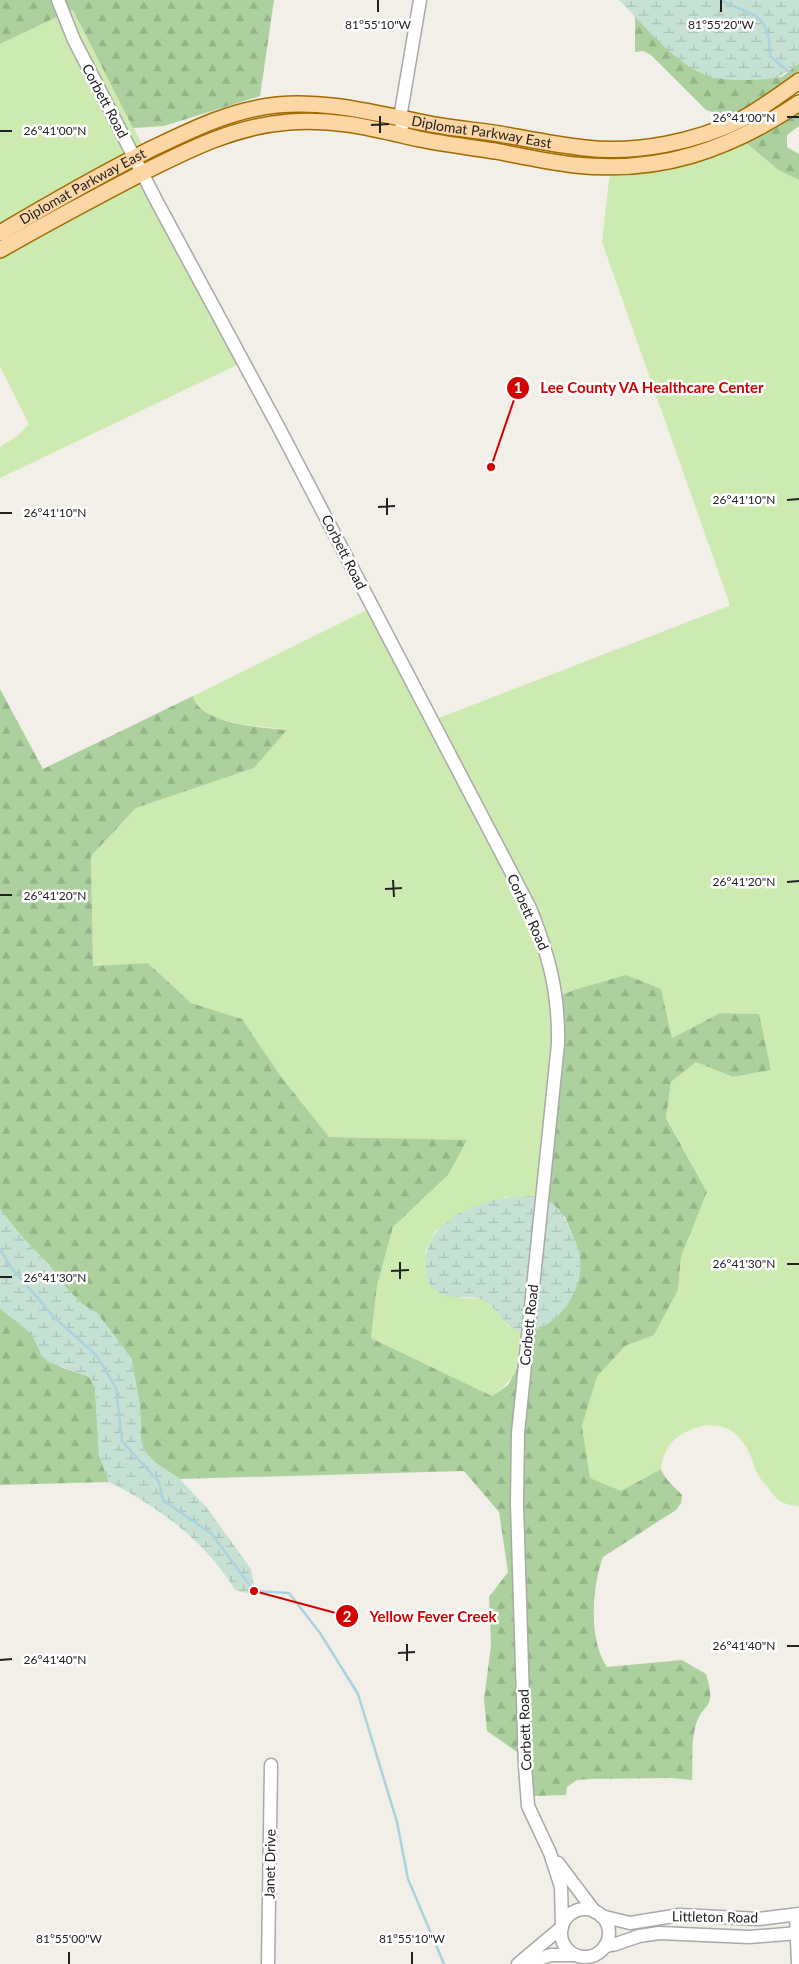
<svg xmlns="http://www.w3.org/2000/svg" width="799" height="1964" font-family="Lato,sans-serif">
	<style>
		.grass { fill: #cdebb0 }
		.forest { fill: url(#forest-firs) }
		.wetland { fill: url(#wetland-marsh) }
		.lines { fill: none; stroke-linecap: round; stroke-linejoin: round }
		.stream { stroke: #aad3df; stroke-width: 2.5 }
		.minor-casing { stroke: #a9a9a9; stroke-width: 15 }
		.major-casing { stroke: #a06b00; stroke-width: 18 }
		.minor { stroke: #fff; stroke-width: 12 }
		.major { stroke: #fcd6a4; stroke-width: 15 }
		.ticks { fill: none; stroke: #222; stroke-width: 2 }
		.labels { text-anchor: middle; stroke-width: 5; stroke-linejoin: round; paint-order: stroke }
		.street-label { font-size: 14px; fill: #222; stroke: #fff }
		.ticks-label { font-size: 12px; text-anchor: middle; fill: #222; stroke: #fff; stroke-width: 5; stroke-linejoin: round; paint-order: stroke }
		.leader { fill: none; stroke: #d40000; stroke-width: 2 }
		.callout-dot { fill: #d40000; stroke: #fff; stroke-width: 2 }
		.mark-label { font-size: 15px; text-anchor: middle; font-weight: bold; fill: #fff }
		.callout-label { font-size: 15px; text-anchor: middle; font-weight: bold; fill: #d40000; stroke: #fff; stroke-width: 5; stroke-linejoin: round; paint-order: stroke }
	</style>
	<defs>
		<pattern id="forest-firs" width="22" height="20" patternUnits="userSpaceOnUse" patternTransform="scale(1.25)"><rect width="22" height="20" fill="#add19e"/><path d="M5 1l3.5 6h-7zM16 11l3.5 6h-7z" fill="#95b388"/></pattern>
		<pattern id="wetland-marsh" width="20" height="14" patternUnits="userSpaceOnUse" patternTransform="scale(1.25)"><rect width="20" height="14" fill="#c6e0d4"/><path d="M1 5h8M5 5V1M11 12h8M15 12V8" fill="none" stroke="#aac0b6"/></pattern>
	</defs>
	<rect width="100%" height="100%" fill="#f2efe9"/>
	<g class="grass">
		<polygon points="73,10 144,148 136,152 67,12"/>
		<polygon points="59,16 129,156 0,227 0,44"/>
		<path d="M 744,141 L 778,170 L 799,180 L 799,1506 C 794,1505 788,1505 784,1503 C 778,1501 773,1495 770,1490 C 766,1485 761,1480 758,1475 C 753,1465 751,1453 744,1444 C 730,1422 706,1421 684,1433 C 669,1441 663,1453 661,1469 L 621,1491 L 589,1478 L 582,1426 L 597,1377 L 625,1346 L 654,1335 L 678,1290 L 681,1257 L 707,1192 L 666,1117 L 671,1082 L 696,1062 L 733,1077 L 771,1070 L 758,1014 L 720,1013 L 672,1038 L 661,989 L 574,990 L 560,996 L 557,975 L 436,719 L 729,606 L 729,602 L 602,242 L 609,180 L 611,171 Z"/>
		<polygon points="140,180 239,364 0,478 0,447 17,436 29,424 0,366 0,256"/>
		<path d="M 369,609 L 526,910 L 546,965 L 552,1009 L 551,1042 L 536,1197 L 505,1197 L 436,1230 L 425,1252 L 460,1298 L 482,1299 L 493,1307 L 508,1326 L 524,1332 C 520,1365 520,1375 492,1396 L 371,1338 L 377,1286 L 393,1227 L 448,1175 L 379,1138 L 329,1137 L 282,1078 L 242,1019 L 191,1003 L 148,963 L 93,967 L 91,856 L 136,808 L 254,768 L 287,730 C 264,725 200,726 193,696 Z"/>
	</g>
	<g class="forest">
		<polygon points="0,0 54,0 59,16 0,44"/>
		<polygon points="63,0 274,0 260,96 164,126 133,128 73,10 67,12"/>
		<polygon points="635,16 667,48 711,77 738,80 782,77 799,63 799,75 754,107 729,117 706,110 651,55 643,51 635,52"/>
		<polygon points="799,109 799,126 787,135 787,147 799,154 799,180 778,170 744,141"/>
		<path d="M 0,689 L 43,769 L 193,696 C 199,724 264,728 287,730 L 254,768 L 136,808 L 91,856 L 93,966 L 148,963 L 191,1003 L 242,1019 L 282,1078 L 329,1137 L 467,1140 L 448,1175 L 393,1227 L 377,1286 L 371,1338 L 492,1396 L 508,1385 L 520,1363 L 520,1754 L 487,1731 L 484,1699 L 491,1646 L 489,1597 L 508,1572 L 499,1512 L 464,1471 L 180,1479 L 157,1464 L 146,1453 L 141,1441 L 140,1406 L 131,1358 L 97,1313 L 82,1304 L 63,1285 L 49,1265 L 22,1237 L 0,1209 Z"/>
		<path d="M 626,975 L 661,989 L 672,1038 L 720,1013 L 759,1014 L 771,1070 L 733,1077 L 696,1062 L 671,1082 L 666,1118 L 707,1192 L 681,1257 L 678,1290 L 654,1335 L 625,1346 L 597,1377 L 582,1426 L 590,1478 L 621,1491 L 661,1469 C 665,1480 674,1486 682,1495 L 681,1503 L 676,1510 L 603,1557 C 592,1586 588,1640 607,1667 L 682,1660 L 706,1674 C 718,1712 702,1700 695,1728 C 691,1744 693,1764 692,1780 L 672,1778 L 591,1779 L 577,1780 L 567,1787 L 566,1795 L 532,1796 L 523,1572 L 522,1433 L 533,1331 L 580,1264 L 579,1252 L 565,1217 L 546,1200 L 560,996 L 574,990 Z"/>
		<polygon points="0,1308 32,1334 42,1356 63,1368 88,1376 95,1387 99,1455 109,1482 0,1485"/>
	</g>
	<g class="wetland">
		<path d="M 619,0 L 799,0 L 799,63 C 779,79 775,79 749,80 C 737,80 723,80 711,77 C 676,66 644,25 619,0 Z"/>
		<path d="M 525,1196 L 538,1197 L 524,1332 C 504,1331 500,1308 483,1300 C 468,1293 449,1304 433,1288 C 426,1281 426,1272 426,1263 C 425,1217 487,1197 525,1196 Z"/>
		<path d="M 546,1200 C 560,1206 564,1217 570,1230 C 572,1237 577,1244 579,1251 C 587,1284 564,1321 533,1331 Z"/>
		<path d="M 0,1209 L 22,1237 L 49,1265 L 63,1285 L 82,1304 L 97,1313 L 131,1358 L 140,1406 L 141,1440 L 146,1453 L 157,1464 L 180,1479 L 207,1508 L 251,1569 L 255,1591 L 245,1593 L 235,1590 C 207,1543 158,1506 109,1482 L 99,1455 L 95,1387 L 88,1376 L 48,1362 L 42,1356 L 32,1334 L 0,1308 Z"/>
	</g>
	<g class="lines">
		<g class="stream">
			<path d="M 720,0 C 753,17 770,11 770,56 L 789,72"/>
			<polyline points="0,1249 10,1266 54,1317 97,1356 116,1388 122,1441 159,1482 163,1500 212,1534 254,1591 289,1593 320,1633 358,1694 397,1822 408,1879 444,1964"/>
		</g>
		<defs>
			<g id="minor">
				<path d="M 58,0 L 74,40 L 156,200 L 279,428 L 530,908 C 549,956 559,992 558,1044 L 518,1433 L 517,1504 L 525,1766 L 528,1806 L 550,1853 L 561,1887 L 562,1925"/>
				<polyline points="402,126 400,118 420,0"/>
				<polyline points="558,1863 595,1912"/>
				<circle cx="585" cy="1933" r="24"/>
				<polyline points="796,1915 798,1964"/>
				<polyline points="601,1916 630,1923 680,1915 759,1919 799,1914"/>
				<polyline points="605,1946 616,1944 639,1936 659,1933 749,1937 799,1933"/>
				<polyline points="268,1964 271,1765"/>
				<polyline points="518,1964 562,1927"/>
				<polyline points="525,1964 551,1955 574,1955"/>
			</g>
			<g id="major">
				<path id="s1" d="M 0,233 C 49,204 98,176 149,150 C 191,130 230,110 277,105 C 326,100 373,113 420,122 C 447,128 474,130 500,134 C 528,139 556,145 585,148 C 636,154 696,142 742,119 C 762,108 781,94 799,81"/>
				<path d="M 0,250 C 47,223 94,198 142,173 C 190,149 235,126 289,122 C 336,118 375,129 419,139 C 444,144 470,147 495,151 C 521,156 548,162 575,165 C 660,174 729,150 799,103"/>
			</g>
		</defs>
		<use href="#minor" class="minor-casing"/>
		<use href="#major" class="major-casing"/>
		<use href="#minor" class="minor"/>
		<use href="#major" class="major"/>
	</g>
	<path class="ticks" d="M 378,0 L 378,12M 721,0 L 721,12M 380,116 L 380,133M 787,117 L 799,117M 371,125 L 389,124M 0,131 L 12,131M 387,498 L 387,515M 787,500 L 799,499M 378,507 L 395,506M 0,513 L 12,513M 393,880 L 394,897M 787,882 L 799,881M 385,889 L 402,888M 0,895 L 12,895M 400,1262 L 400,1279M 787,1264 L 799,1264M 391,1271 L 409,1270M 0,1277 L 12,1277M 407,1644 L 407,1661M 787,1646 L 799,1646M 398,1653 L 415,1652M 0,1660 L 12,1659M 69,1952 L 69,1964M 412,1952 L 412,1964"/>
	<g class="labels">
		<g class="street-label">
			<text transform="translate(105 101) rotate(62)" y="5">Corbett Road</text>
			<text dy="5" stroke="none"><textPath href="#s1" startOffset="514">Diplomat Parkway East</textPath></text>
			<text dy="5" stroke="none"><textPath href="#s1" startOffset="95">Diplomat Parkway East</textPath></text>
			<text transform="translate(344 552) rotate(63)" y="5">Corbett Road</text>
			<text transform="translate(528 912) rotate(66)" y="5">Corbett Road</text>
			<text transform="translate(529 1325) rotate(-84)" y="5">Corbett Road</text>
			<text transform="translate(525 1730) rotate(-92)" y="5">Corbett Road</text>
			<text transform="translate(270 1864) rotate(-89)" y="5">Janet Drive</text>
			<text transform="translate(715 1917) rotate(1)" y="5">Littleton Road</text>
		</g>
	</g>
	<g class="ticks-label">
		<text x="378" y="29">81°55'10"W</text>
		<text x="721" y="29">81°55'20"W</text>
		<text x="744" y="122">26°41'00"N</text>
		<text x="55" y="135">26°41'00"N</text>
		<text x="744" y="504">26°41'10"N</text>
		<text x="55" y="517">26°41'10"N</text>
		<text x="744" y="886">26°41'20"N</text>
		<text x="55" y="900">26°41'20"N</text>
		<text x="744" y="1268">26°41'30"N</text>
		<text x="55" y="1282">26°41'30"N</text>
		<text x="744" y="1650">26°41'40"N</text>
		<text x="55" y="1664">26°41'40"N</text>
		<text x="69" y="1943">81°55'00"W</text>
		<text x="412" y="1943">81°55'10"W</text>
	</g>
	<path class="leader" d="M491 467L518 388M254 1591L347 1616"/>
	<g class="callout-dot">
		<circle cx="491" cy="467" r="5"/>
		<circle cx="254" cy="1591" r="5"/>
		<circle cx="518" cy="388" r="12"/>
		<circle cx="347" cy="1616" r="12"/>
	</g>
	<g class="mark-label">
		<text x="518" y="393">1</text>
		<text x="347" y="1622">2</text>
	</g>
	<g class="callout-label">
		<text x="652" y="393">Lee County VA Healthcare Center</text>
		<text x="433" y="1622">Yellow Fever Creek</text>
	</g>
</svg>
